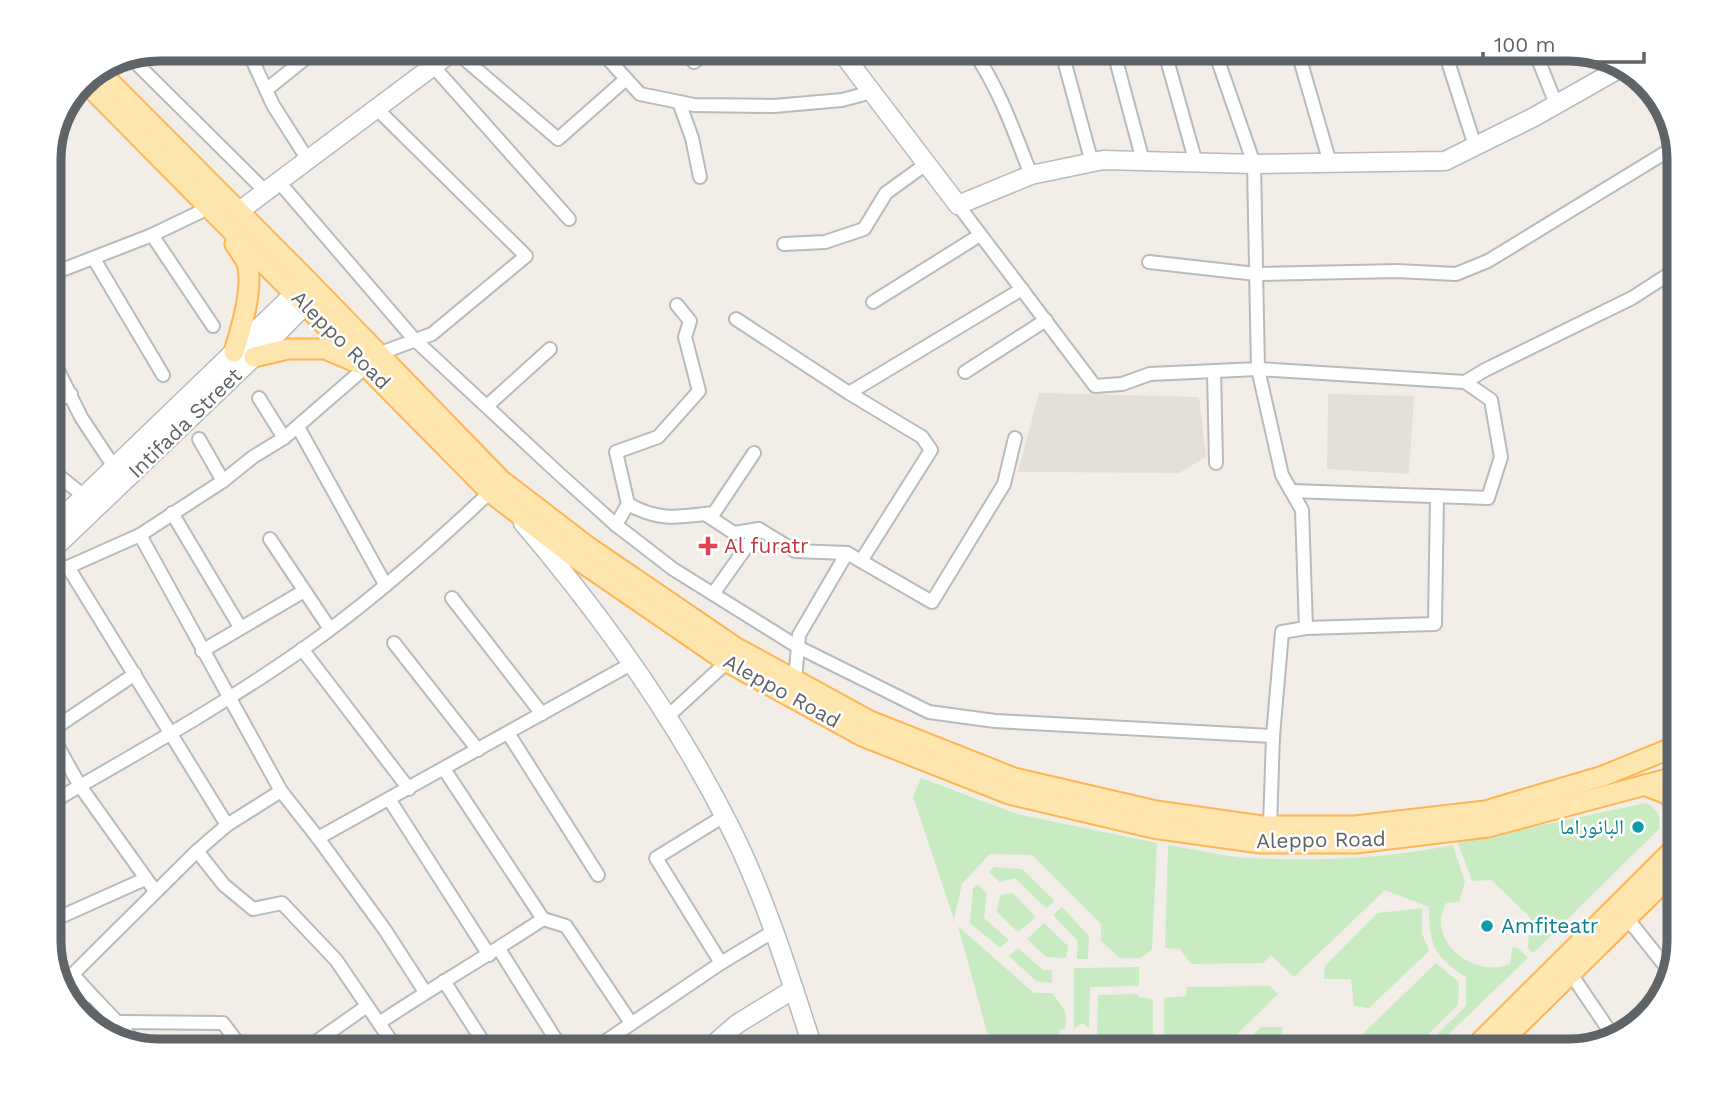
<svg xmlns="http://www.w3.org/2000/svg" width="1728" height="1100" font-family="'Work Sans','Noto Naskh Arabic',sans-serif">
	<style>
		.education { fill: #e4dfd8 }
		.green { fill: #c8ebc2 }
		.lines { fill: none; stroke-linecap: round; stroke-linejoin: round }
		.street-casing { stroke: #b7bbbe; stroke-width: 16 }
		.secondary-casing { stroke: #b5bbbf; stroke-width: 21 }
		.primary-casing { stroke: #feb554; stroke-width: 23 }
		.street { stroke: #fff; stroke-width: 12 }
		.secondary { stroke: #fff; stroke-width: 18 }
		.primary { stroke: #ffe6ae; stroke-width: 19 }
		.health-dot { fill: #e0444e; stroke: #fff; stroke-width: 2.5 }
		.culture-dot { fill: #0f9aa8; stroke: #fff; stroke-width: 2.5 }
		.labels { text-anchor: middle; stroke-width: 5; stroke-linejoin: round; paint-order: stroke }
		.street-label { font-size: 21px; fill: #5e6468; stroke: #fff }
		.health-label { font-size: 21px; fill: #be3a42; stroke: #fff; text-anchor: start }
		.culture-label { font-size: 21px; fill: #0d838f; stroke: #fff; text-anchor: end }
		.rim { fill: none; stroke: #5e6468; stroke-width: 9 }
	</style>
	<rect width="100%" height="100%" fill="#f2eee7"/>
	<g class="education">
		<polygon points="1039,393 1199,397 1206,457 1179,473 1018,472"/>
		<polygon points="1328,394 1414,396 1409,474 1327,469"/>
	</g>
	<g class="green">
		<polygon points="921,778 1017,814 1157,843 1152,950 1140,958 1120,958 1101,941 1101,924 1032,855 990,854 962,884 954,920 913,797"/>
		<path d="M 1646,803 C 1658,810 1661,815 1659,829 L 1533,953 L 1528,948 L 1530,917 L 1491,880 L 1472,881 L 1458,843 Z"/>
		<path d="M 1168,845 C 1194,849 1222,856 1248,858 C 1317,862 1386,858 1453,845 L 1465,882 L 1459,902 L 1446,903 C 1425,941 1474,979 1510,964 L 1512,948 L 1518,948 L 1528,958 L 1431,1051 L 1420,1051 L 1466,1006 L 1466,977 C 1434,957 1429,944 1429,907 L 1385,890 L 1294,977 L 1271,955 L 1263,963 L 1191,964 L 1180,949 L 1165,948 Z"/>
		<polygon points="994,867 1022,869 1055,901 1046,908 1015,878 1000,882 989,872"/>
		<polygon points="977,884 987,893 984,918 1009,940 1000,948 970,923 973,889"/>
		<polygon points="1013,893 1036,917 1018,932 997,912 1000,895"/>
		<polygon points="1062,907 1089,936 1088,959 1077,959 1078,941 1053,915"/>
		<polygon points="1422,908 1422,933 1429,951 1369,1008 1354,1006 1351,979 1324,979 1325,966 1377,913"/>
		<polygon points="1044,923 1068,946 1066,958 1046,957 1027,939"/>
		<path d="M 958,926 L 1034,993 L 1052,993 C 1063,1008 1069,1010 1065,1029 L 1059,1030 L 1060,1043 L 1056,1047 L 990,1043 Z"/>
		<polygon points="1018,948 1043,970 1052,970 1052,983 1036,981 1009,956"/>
		<polygon points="1436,963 1459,982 1458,1005 1411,1051 1345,1051"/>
		<polygon points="1139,967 1139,986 1090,987 1089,1028 1082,1023 1074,1029 1074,968"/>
		<polygon points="1270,986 1278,994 1220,1051 1164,1048 1164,998 1186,996 1187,987"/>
		<polygon points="1137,994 1139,997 1153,999 1153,1049 1104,1047 1102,1038 1097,1035 1098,995"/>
		<polygon points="1261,1027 1283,1027 1281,1039 1287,1049 1300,1051 1237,1051"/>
	</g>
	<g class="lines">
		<defs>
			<g id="street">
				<polyline points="250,49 250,55 273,105 308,160"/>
				<polyline points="599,49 640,94 694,105 774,106 842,100 872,92"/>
				<polyline points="684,49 694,62 711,49"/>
				<path d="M 972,49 C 999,88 1014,131 1031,175"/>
				<polyline points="1061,49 1092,163"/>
				<polyline points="1113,49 1143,161"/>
				<polyline points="1164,49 1196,163"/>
				<polyline points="1297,49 1330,163"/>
				<polyline points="1444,49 1475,146"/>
				<polyline points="1534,49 1556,104"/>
				<polyline points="454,50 558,139 626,79"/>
				<polyline points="133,60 266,192"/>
				<polyline points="433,66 569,219"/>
				<polyline points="266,90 317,49"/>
				<polyline points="679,102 692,138 700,177"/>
				<polyline points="377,109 526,256 432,334 378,354"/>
				<polyline points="279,182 414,339 556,471 616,525 673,569 798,647 929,712 995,721 1273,736"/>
				<polyline points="958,205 1095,386 1122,384 1150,374 1258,369 1254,164 1214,49"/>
				<polyline points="152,235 213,326"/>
				<polyline points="784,244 825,242 864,229 886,193 926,164"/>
				<polyline points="94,259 163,375"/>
				<polyline points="1149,262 1256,274 1397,271 1456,274 1488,261 1676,146"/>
				<polyline points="49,275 152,235 200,212 207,205"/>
				<polyline points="873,302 980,235"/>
				<polyline points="736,319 849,393 922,437 931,450 861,561"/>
				<polyline points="49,352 81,417 114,467"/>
				<polyline points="1214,371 1216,463"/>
				<polyline points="965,372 1046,320"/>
				<polyline points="849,393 1022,289"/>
				<polyline points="259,398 284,438"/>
				<polyline points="49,404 71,394"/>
				<polyline points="487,406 550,349"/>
				<polyline points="298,427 385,584"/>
				<polyline points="199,439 223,481"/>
				<polyline points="49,468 84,496"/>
				<polyline points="1291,491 1488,498 1501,457 1491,400 1465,382"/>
				<polyline points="628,504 616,452 658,437 699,391 685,337 690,321 677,305"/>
				<polyline points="172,513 240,627"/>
				<polyline points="705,514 734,533 759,529 713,594"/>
				<path d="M 616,525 L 628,504 C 660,522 679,517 714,513 L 754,453"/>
				<polyline points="759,529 795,551 847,553"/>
				<polyline points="140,535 281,791 318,838 385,930 425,992"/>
				<polyline points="270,539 330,629"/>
				<polyline points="49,576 56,570 68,567"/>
				<polyline points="452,598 542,714"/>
				<polyline points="1306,628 1302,510 1282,475 1258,369 1465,382 1485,370 1632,298 1677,269"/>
				<polyline points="394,643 478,750"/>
				<polyline points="302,649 409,789"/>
				<polyline points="202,651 304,591"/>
				<polyline points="795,680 799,635 847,553 932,602 1004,484 1015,438"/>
				<polyline points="666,718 727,662"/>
				<polyline points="49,731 80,786 155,891"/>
				<polyline points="49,732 135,674"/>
				<polyline points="508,733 598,875"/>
				<polyline points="444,769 543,919"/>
				<polyline points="389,799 489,955"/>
				<path d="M 49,804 C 135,754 222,706 303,649 C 370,602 431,548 490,492"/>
				<polyline points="227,825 68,567 140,535 223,481 253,457 284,438 367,366"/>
				<polyline points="1270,826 1273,736 1282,632 1306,628 1435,624 1437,496"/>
				<polyline points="318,838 631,664"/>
				<polyline points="197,851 224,885 253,909 282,903 336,960 398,1051"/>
				<polyline points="1627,918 1670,972"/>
				<polyline points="49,922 145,879"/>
				<polyline points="499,949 563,1051"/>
				<polyline points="721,963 656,858 724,816"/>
				<polyline points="1571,974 1615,1039"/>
				<polyline points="444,981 489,1051"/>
				<polyline points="75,1008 89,994"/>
				<polyline points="120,1022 223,1023 244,1051"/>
				<path d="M 379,1023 C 433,987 489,955 543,919 L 566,926 L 631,1023"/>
				<path d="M 136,1044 C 117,1019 93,999 73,974 L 197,851 L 227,825 L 281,791"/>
				<polyline points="303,1051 367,1006"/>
				<polyline points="591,1051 721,963 774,931"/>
			</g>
			<g id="secondary">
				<polyline points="839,49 958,205 1031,175 1103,160 1254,164 1445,161 1534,117 1624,66"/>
				<polyline points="238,212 456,49"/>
				<path d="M 523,523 C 602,616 675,717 730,827 C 766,898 789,975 814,1051"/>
				<polyline points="49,530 295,293 302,284"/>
				<polyline points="49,553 254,357 315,295"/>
				<polyline points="706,1051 737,1024 794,989"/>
			</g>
			<g id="primary">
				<polyline points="101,73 306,279 501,480 587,546 735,647 870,721 1014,778 1156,811 1262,826 1355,826 1485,811 1603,776 1679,745"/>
				<polyline points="83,80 490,492 577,559 727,662 862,736 1009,794 1153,828 1260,843 1356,843 1488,827 1679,776"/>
				<path d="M 234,352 C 241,329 254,288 247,263 C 244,257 239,250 235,244"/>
				<polyline points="254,357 288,349 325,349 358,363"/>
				<polyline points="1644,785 1667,794 1679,807"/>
				<polyline points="1471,1051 1679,844"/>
				<polyline points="1492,1051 1679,867"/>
			</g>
		</defs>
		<use href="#street" class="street-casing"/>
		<use href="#secondary" class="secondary-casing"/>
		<use href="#primary" class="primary-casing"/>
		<use href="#street" class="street"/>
		<use href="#secondary" class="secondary"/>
		<use href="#primary" class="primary"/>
	</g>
	<path class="health-dot" d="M704.5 535.5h7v7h7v7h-7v7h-7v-7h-7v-7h7z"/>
	<g class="culture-dot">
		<circle cx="1638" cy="827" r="7"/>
		<circle cx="1487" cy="926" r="7"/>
	</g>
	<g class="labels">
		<g class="street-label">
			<text transform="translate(341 340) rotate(45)" y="7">Aleppo Road</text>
			<text transform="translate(185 423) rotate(-44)" y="7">Intifada Street</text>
			<text transform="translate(782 691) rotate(29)" y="7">Aleppo Road</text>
			<text transform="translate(1321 840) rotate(-1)" y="7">Aleppo Road</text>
		</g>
		<g class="health-label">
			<text x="724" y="553">Al furatr</text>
		</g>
		<g class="culture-label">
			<text x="1624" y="834">البانوراما</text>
			<text x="1501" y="933" text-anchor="start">Amfiteatr</text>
		</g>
	</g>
	<path d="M0 0H1728V1100H0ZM159 61H1569A98 98 0 0 1 1667 159V941A98 98 0 0 1 1569 1039H159A98 98 0 0 1 61 941V159A98 98 0 0 1 159 61Z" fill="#fff" fill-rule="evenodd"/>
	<path class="rim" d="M159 61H1569A98 98 0 0 1 1667 159V941A98 98 0 0 1 1569 1039H159A98 98 0 0 1 61 941V159A98 98 0 0 1 159 61Z"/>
	<path d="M1483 52v10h161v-10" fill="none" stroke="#5e6468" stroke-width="3.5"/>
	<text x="1494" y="52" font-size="21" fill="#5e6468" stroke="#ffffff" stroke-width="5" paint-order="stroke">100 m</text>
</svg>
